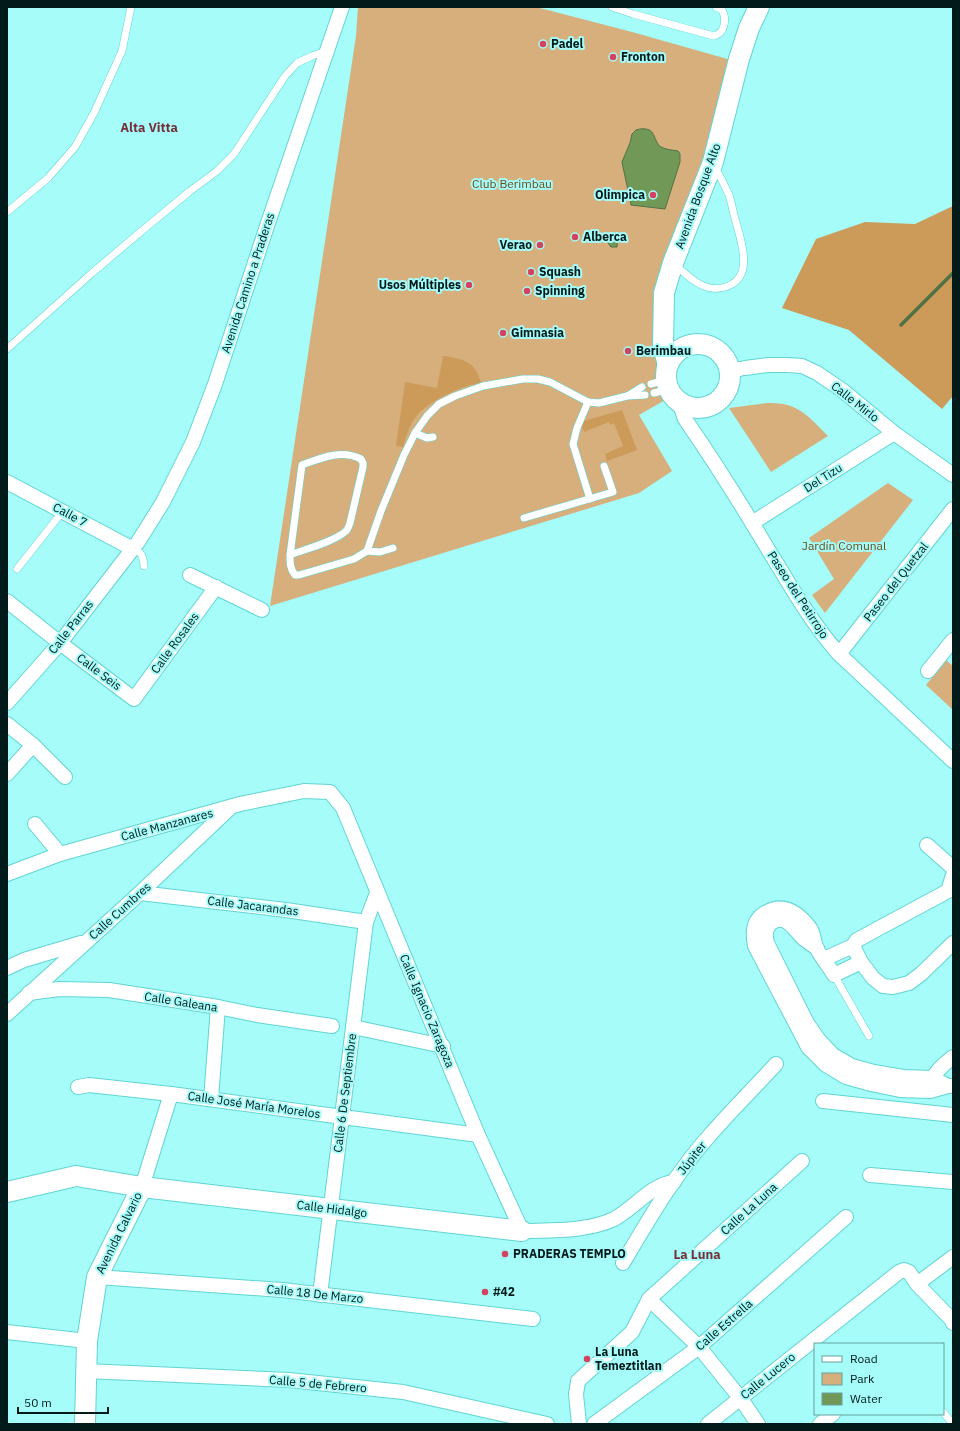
<svg xmlns="http://www.w3.org/2000/svg" width="960" height="1431" font-family="'IBM Plex Sans',sans-serif">
	<style>
		.green { fill: #d6af7c }
		.forest { fill: #cc9b59 }
		.water { fill: #729857; stroke: #507245 }
		.lines { fill: none; stroke-linecap: round; stroke-linejoin: round }
		.stream { stroke: #507245; stroke-width: 3.5 }
		.lane-casing { stroke: #61d5d2; stroke-width: 8 }
		.street-casing { stroke: #61d5d2; stroke-width: 16 }
		.secondary-casing { stroke: #61d5d2; stroke-width: 22 }
		.lane { stroke: #fff; stroke-width: 7 }
		.street { stroke: #fff; stroke-width: 14 }
		.secondary { stroke: #fff; stroke-width: 20 }
		.poi-dot { fill: #d3435f; stroke: #a5fcf9; stroke-width: 1.5 }
		.labels { text-anchor: middle; stroke-width: 4; stroke-linejoin: round; paint-order: stroke }
		.poi-label { font-size: 12px; font-weight: bold; fill: #021a1a; stroke: #a5fcf9; text-anchor: start }
		.park-label { font-size: 12px; fill: #6c4b19; stroke: #a5fcf9 }
		.street-label { font-size: 12px; fill: #021a1a; stroke: #a5fcf9 }
		.neighbourhood-label { font-size: 13px; font-weight: bold; fill: #762f3a; stroke: #a5fcf9 }
	</style>
	<rect width="100%" height="100%" fill="#a5fcf9"/>
	<g class="green">
		<polygon points="358,7 536,7 632,32 738,62 673,258 661,359 660,381 663,390 667,399 639,415 672,471 639,493 270,606 356,36"/>
		<path d="M 767,403 C 772,403 778,403 783,404 C 802,407 815,423 828,436 L 771,472 L 729,408 Z"/>
		<polygon points="888,483 913,500 825,613 812,595 834,579 809,538"/>
		<polygon points="946,660 953,666 953,710 926,685"/>
	</g>
	<g class="forest">
		<polygon points="953,206 953,396 942,409 849,330 782,308 816,239 865,222 915,224"/>
		<path d="M 443,356 C 464,359 476,362 481,383 C 462,385 426,402 415,418 C 409,426 406,438 403,447 L 396,446 L 405,382 L 437,388 Z"/>
		<polygon points="622,410 637,450 607,461 605,454 623,446 614,423 610,425 609,422 584,432 580,422"/>
	</g>
	<g class="water">
		<path d="M 640,129 C 657,127 652,140 661,147 C 666,150 673,150 678,151 L 680,154 L 680,162 L 665,209 L 631,205 L 622,162 L 630,143 L 632,134 L 636,130 Z"/>
		<polygon points="615,233 618,234 617,247 611,247 608,243 607,238 610,234"/>
	</g>
	<g class="lines">
		<polyline class="stream" points="901,325 953,273"/>
		<defs>
			<g id="lane">
				<path d="M 612,7 L 633,14 L 714,36 C 725,33 727,19 722,10 L 716,7"/>
				<polyline points="7,212 48,178 75,147 94,113 122,51 131,7"/>
				<path d="M 675,265 C 691,278 705,295 728,286 C 754,276 741,241 736,222 C 733,213 732,204 729,195 C 725,186 720,176 715,167"/>
				<polyline points="7,349 92,273 138,234 190,191 217,171 234,154 285,76 297,63 312,56 326,51"/>
				<polyline points="651,384 666,380"/>
				<polyline points="654,393 669,389"/>
				<polyline points="629,395 642,387"/>
				<polyline points="588,402 577,428 573,444 590,499"/>
				<polyline points="415,433 427,438 433,437"/>
				<polyline points="524,518 613,492 604,466"/>
				<path d="M 133,549 C 142,552 143,556 144,566"/>
				<polyline points="367,551 380,552 393,548"/>
				<path d="M 290,555 C 305,549 334,542 346,531 C 348,529 349,526 350,523 L 363,467 L 363,463 L 361,459 C 341,449 321,458 302,465 L 290,555 C 290,563 290,569 295,575 L 299,575 L 354,559 L 367,551 L 381,511 L 404,455 L 415,433 L 427,416 L 439,404 L 455,396 L 483,386 L 523,379 L 538,379 L 550,382 L 588,402 L 599,403 L 627,396 L 645,395"/>
				<polyline points="17,569 63,511"/>
				<polyline points="834,975 869,1036"/>
				<polyline points="943,1412 953,1424"/>
			</g>
			<g id="street">
				<polyline points="745,368 768,365 787,365 802,366 817,373 842,390 894,433 953,475"/>
				<polyline points="731,370 740,369"/>
				<polyline points="679,402 685,419"/>
				<path d="M 687,422 C 714,461 739,501 763,541 C 787,580 809,620 839,654 L 953,761"/>
				<polyline points="7,482 133,549"/>
				<polyline points="752,523 894,433"/>
				<polyline points="190,575 262,610"/>
				<polyline points="7,601 60,643 134,699 216,587"/>
				<polyline points="839,654 953,509"/>
				<polyline points="928,671 953,640"/>
				<polyline points="7,703 60,643 138,542 163,502 193,442 215,384 268,223 342,7"/>
				<polyline points="7,724 33,745 65,777"/>
				<polyline points="7,774 33,745"/>
				<polyline points="35,824 60,854"/>
				<polyline points="927,845 953,868"/>
				<path d="M 7,874 L 60,854 L 240,804 L 304,791 L 330,792 L 343,808 L 478,1135 L 522,1231 C 552,1230 586,1232 614,1219 C 635,1208 650,1185 674,1182"/>
				<polyline points="953,875 948,891 857,940 853,946 861,962 873,978 883,986 893,987 909,983 921,974 953,943"/>
				<polyline points="140,893 286,910 366,922"/>
				<path d="M 817,948 C 812,945 808,942 804,939 C 795,931 786,912 771,923 C 765,928 765,935 767,943 L 807,1023 L 818,1039 L 833,1055 L 852,1066 L 874,1072 L 903,1077 L 932,1078 L 948,1086"/>
				<polyline points="824,959 853,946"/>
				<path d="M 861,962 L 834,975 C 829,966 820,956 816,947 C 814,942 814,937 812,932 C 811,928 807,925 805,922 C 792,908 779,903 762,915 C 752,923 753,935 755,946 L 808,1047 L 826,1065 L 846,1077 L 871,1084 L 900,1090 L 930,1091 L 948,1086 L 953,1086"/>
				<polyline points="7,968 24,960 81,943"/>
				<polyline points="29,993 59,989 109,990 218,1007 257,1015 332,1026"/>
				<polyline points="7,1014 140,893 229,809"/>
				<polyline points="353,1027 443,1046"/>
				<path d="M 930,1086 C 933,1073 943,1065 953,1057"/>
				<polyline points="78,1087 89,1085 171,1094 478,1135"/>
				<polyline points="211,1099 218,1007"/>
				<polyline points="823,1101 953,1115"/>
				<polyline points="870,1175 953,1182"/>
				<polyline points="142,1187 171,1094"/>
				<path d="M 623,1263 C 649,1219 675,1174 710,1135 C 731,1111 754,1088 776,1064"/>
				<polyline points="97,1277 282,1290 533,1319"/>
				<polyline points="917,1284 953,1257"/>
				<polyline points="320,1295 366,922 377,893"/>
				<polyline points="649,1299 699,1347 741,1399 758,1424"/>
				<polyline points="7,1332 87,1341"/>
				<polyline points="86,1371 289,1380 403,1392 547,1424"/>
				<polyline points="579,1424 576,1394 578,1381 632,1332 649,1299 802,1161"/>
				<polyline points="594,1424 699,1347 846,1217"/>
				<polyline points="708,1424 899,1272 904,1270 909,1272 917,1284 951,1319 953,1323"/>
				<polyline points="820,1424 833,1414"/>
			</g>
			<g id="secondary">
				<circle cx="698" cy="376" r="32"/>
				<polyline points="668,365 663,346 664,293 673,263 713,162 739,59 749,28 759,7"/>
				<polyline points="7,1192 76,1176 142,1187 522,1231"/>
				<polyline points="85,1424 87,1341 97,1277 142,1187"/>
			</g>
		</defs>
		<use href="#lane" class="lane-casing"/>
		<use href="#street" class="street-casing"/>
		<use href="#secondary" class="secondary-casing"/>
		<use href="#lane" class="lane"/>
		<use href="#street" class="street"/>
		<use href="#secondary" class="secondary"/>
	</g>
	<g class="poi-dot">
		<circle cx="543" cy="44" r="4"/>
		<circle cx="613" cy="57" r="4"/>
		<circle cx="653" cy="195" r="4"/>
		<circle cx="575" cy="237" r="4"/>
		<circle cx="540" cy="245" r="4"/>
		<circle cx="531" cy="272" r="4"/>
		<circle cx="469" cy="285" r="4"/>
		<circle cx="527" cy="291" r="4"/>
		<circle cx="503" cy="333" r="4"/>
		<circle cx="628" cy="351" r="4"/>
		<circle cx="505" cy="1254" r="4"/>
		<circle cx="485" cy="1292" r="4"/>
		<circle cx="587" cy="1359" r="4"/>
	</g>
	<g class="labels">
		<g class="poi-label">
			<text x="551" y="48">Padel</text>
			<text x="621" y="61">Fronton</text>
			<text x="645" y="199" text-anchor="end">Olimpica</text>
			<text x="583" y="241">Alberca</text>
			<text x="532" y="249" text-anchor="end">Verao</text>
			<text x="539" y="276">Squash</text>
			<text x="461" y="289" text-anchor="end">Usos Múltiples</text>
			<text x="535" y="295">Spinning</text>
			<text x="511" y="337">Gimnasia</text>
			<text x="636" y="355">Berimbau</text>
			<text x="513" y="1258">PRADERAS TEMPLO</text>
			<text x="493" y="1296">#42</text>
			<text x="595" y="1356">La Luna<tspan x="595" dy="14">Temeztitlan</tspan></text>
		</g>
		<g class="park-label">
			<text x="512" y="188">Club Berimbau</text>
			<text x="844" y="550">Jardín Comunal</text>
		</g>
		<g class="street-label">
			<text transform="translate(698 196) rotate(-70)" y="4">Avenida Bosque Alto</text>
			<text transform="translate(248 283) rotate(-72)" y="4">Avenida Camino a Praderas</text>
			<text transform="translate(855 402) rotate(38)" y="4">Calle Mirlo</text>
			<text transform="translate(823 478) rotate(-32)" y="4">Del Tizu</text>
			<text transform="translate(70 515) rotate(28)" y="4">Calle 7</text>
			<text transform="translate(896 582) rotate(-52)" y="4">Paseo del Quetzal</text>
			<text transform="translate(798 595) rotate(57)" y="4">Paseo del Petirrojo</text>
			<text transform="translate(71 627) rotate(-52)" y="4">Calle Parras</text>
			<text transform="translate(175 643) rotate(-54)" y="4">Calle Rosales</text>
			<text transform="translate(99 672) rotate(37)" y="4">Calle Seis</text>
			<text transform="translate(167 825) rotate(-15)" y="4">Calle Manzanares</text>
			<text transform="translate(253 906) rotate(7)" y="4">Calle Jacarandas</text>
			<text transform="translate(120 911) rotate(-42)" y="4">Calle Cumbres</text>
			<text transform="translate(181 1002) rotate(9)" y="4">Calle Galeana</text>
			<text transform="translate(427 1011) rotate(67)" y="4">Calle Ignacio Zaragoza</text>
			<text transform="translate(345 1093) rotate(-83)" y="4">Calle 6 De Septiembre</text>
			<text transform="translate(254 1105) rotate(8)" y="4">Calle José María Morelos</text>
			<text transform="translate(692 1158) rotate(-52)" y="4">Júpiter</text>
			<text transform="translate(332 1209) rotate(7)" y="4">Calle Hidalgo</text>
			<text transform="translate(749 1209) rotate(-42)" y="4">Calle La Luna</text>
			<text transform="translate(119 1233) rotate(-64)" y="4">Avenida Calvario</text>
			<text transform="translate(315 1294) rotate(6)" y="4">Calle 18 De Marzo</text>
			<text transform="translate(724 1325) rotate(-41)" y="4">Calle Estrella</text>
			<text transform="translate(768 1376) rotate(-39)" y="4">Calle Lucero</text>
			<text transform="translate(318 1384) rotate(5)" y="4">Calle 5 de Febrero</text>
		</g>
		<g class="neighbourhood-label">
			<text x="149" y="132">Alta Vitta</text>
			<text x="697" y="1259">La Luna</text>
		</g>
	</g>
	<rect width="960" height="1431" fill="none" stroke="#021a1a" stroke-width="16"/>
	<rect x="814" y="1343" width="130" height="72" fill="#a5fcf9" stroke="#64a2a0"/>
	<rect x="822" y="1356" width="20" height="6" fill="#ffffff" stroke="#64a2a0"/>
	<text x="850" y="1363" font-size="12" fill="#021a1a">Road</text>
	<rect x="822" y="1373" width="20" height="12" fill="#d6af7c" stroke="#64a2a0"/>
	<text x="850" y="1383" font-size="12" fill="#021a1a">Park</text>
	<rect x="822" y="1393" width="20" height="12" fill="#729857" stroke="#64a2a0"/>
	<text x="850" y="1403" font-size="12" fill="#021a1a">Water</text>
	<path d="M18 1407v6h90v-6" fill="none" stroke="#021a1a" stroke-width="2"/>
	<text x="24" y="1407" font-size="12" fill="#021a1a" stroke="#a5fcf9" stroke-width="3" paint-order="stroke">50 m</text>
</svg>
